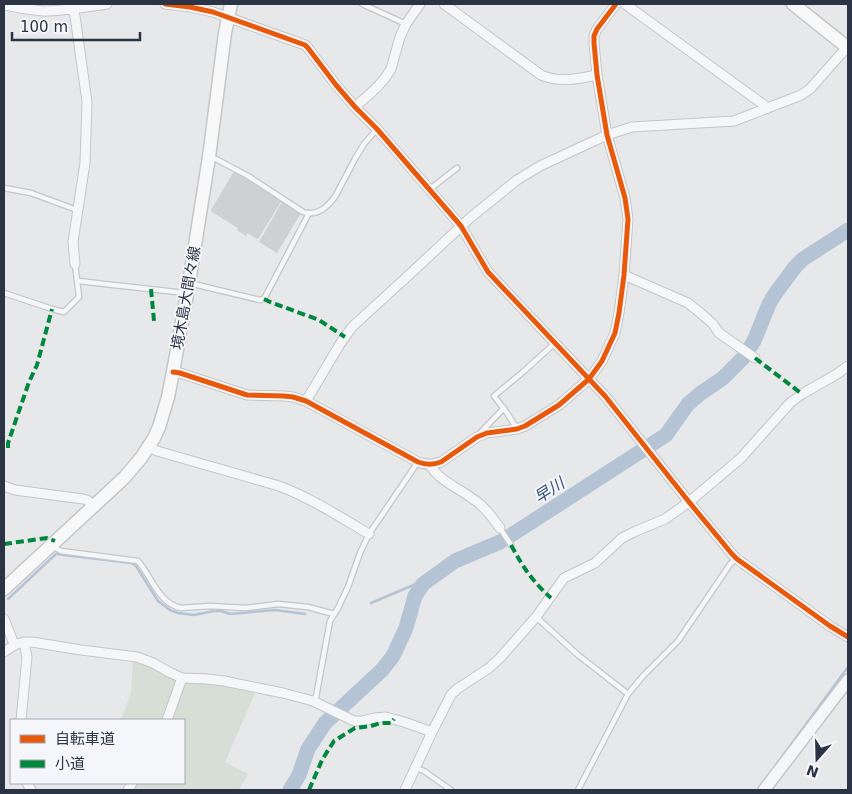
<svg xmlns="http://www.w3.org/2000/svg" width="852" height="794" font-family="'DejaVu Sans','Noto Sans JP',sans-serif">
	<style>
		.green { fill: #d6ded6 }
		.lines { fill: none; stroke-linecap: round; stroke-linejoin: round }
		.stream { stroke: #b4c4d5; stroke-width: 2.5 }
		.river { stroke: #b4c4d5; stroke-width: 15 }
		.building { fill: #ced0d3 }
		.service-casing { stroke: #c4c6c8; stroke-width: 7 }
		.minor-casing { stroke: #c4c6c8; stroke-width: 11 }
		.tertiary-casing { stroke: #c4c6c8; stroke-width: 14 }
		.secondary-casing { stroke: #c4c6c8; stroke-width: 15 }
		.service { stroke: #f5f6f7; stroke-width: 4.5 }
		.minor { stroke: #f5f6f7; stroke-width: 9 }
		.tertiary { stroke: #f5f6f7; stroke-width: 11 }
		.secondary { stroke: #f8f8f8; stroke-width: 12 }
		.quiet { stroke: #00873e; stroke-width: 4; stroke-dasharray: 8 4; stroke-linecap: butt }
		.cycleway-casing { stroke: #f4f6f9; stroke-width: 8 }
		.cycleway { stroke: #e8590c; stroke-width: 5 }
		.labels { text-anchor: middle; stroke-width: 4; stroke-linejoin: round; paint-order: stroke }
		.street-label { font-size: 15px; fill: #2b3445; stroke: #f4f6f9 }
		.water-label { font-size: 16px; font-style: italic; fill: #34527a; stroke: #f4f6f9 }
	</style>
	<rect width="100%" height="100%" fill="#e6e8ea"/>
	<g class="green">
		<polygon points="133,661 150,666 176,680 177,682 164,720 121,720 131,693"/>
		<path d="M 185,682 C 209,682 231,687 255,693 L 225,762 L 248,774 L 239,790 L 133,790 L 136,783 L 184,783 L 184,720 L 173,720 Z"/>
	</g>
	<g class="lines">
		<g class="stream">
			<polyline points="8,599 56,554 131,563 136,566 158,601 170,610 178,613 194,615 214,611 221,611 230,614 275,610 305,614"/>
			<polyline points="371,603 416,584 423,584"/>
			<polyline points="776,765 848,667"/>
		</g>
		<polyline class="river" points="290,790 299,775 308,749 325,723 382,670 393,656 406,628 415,596 423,584 455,561 500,542 516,532 666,435 688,404 701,393 723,378 743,358 754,341 769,304 775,294 795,267 803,259 848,230"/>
	</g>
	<g class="building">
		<polygon points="233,173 236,173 280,200 281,202 258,239 257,239 247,233 246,236 237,230 238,228 212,212 211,210"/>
		<polygon points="282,202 301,213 277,253 259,242"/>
	</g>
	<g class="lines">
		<defs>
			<g id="service">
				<polyline points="362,4 406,24"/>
				<path d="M 210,158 L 216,159 L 248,176 L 303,212 C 317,217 329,206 336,195 L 356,157 L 364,144 L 377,129"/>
				<polyline points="4,188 31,193 77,210"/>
				<polyline points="430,189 457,168"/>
				<polyline points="78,281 185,293"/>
				<polyline points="189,283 260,300 264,299 307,217 308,213"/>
				<polyline points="4,293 52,309 64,312 79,297 75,264"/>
				<polyline points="517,429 507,413 494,396 523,372 555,343"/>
				<polyline points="481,432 504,408"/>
				<polyline points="500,528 511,545"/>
				<path d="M 52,546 L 61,551 L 138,561 C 152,577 158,603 181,608 L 210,606 L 245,608 L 278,604 L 308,607 L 334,614"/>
				<polyline points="536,617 578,655 628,694 578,790"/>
				<polyline points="628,694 643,676 678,641 731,563 737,559"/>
				<polyline points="313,701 316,697 330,621 338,608 348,587 360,553 369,534 418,462"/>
				<polyline points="416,768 424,771 451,790"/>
			</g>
			<g id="minor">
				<polyline points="71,4 75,16 87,102 85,163 73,242 75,264"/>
				<polyline points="165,4 190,7 213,12 305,45 308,48 336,85 355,107 377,129 461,226 488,272 605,396 689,502 732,554 737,559 830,626 848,637"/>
				<path d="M 444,4 L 541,75 C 559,83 578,79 597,75"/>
				<polyline points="625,4 764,105 766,109"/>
				<path d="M 4,5 C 17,8 30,10 43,11 C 65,11 86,7 107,4"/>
				<path d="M 355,107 C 368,95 382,85 391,69 L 400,37 L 406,24 L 420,4"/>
				<polyline points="624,275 688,303 704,316 713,324 719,333 755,358"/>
				<path d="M 173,372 L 180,373 L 247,395 L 284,396 L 293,397 L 306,401 L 418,462 C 426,465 433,465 441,462 L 477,437 L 487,433 L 517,429 L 525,426 L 559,405 L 589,379 L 602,361 L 615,333 L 619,313 L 624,275 L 628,219 L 625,198 L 607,135 L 597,75 L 594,43 L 594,36 L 597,29 L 616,4"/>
				<polyline points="306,401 340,344 352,327 410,274 470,218 517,180 540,166 607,135 632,127 734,121 791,99 801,95 810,89 840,55 848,47"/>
				<path d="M 149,447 L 157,451 L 279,486 C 311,498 340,517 369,534"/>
				<path d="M 430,465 C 439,481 459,488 473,499 C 484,506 492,517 500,528"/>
				<polyline points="4,486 15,490 83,499 87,500 93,505"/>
				<polyline points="4,619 14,644"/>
				<path d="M 4,652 C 16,644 17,642 32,642 L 81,650 L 137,657 L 153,663 L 171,673 L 182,678 L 207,679 L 224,681 L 283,693 L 313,701 L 354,721 L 362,721 L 375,718 L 386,717 L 404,722 L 432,732"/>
				<polyline points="21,720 27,657 24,642"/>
				<polyline points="167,720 182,678"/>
				<polyline points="27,783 31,790"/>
				<polyline points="128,790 132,783"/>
				<polyline points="405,790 432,732 451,695 457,689 489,668 500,658 536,617 564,578 595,563 622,538 636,531 665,519 689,502 741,458 790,403 802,394 837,374 848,366"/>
			</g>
			<polyline id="tertiary" points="764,790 848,680"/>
			<g id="secondary">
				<polyline points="793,4 848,48"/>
				<polyline points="4,589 124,478 141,458 154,438 159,427 168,397 173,372 189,283 209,157 225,33 231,4"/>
			</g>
		</defs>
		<use href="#service" class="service-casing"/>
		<use href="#minor" class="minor-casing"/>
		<use href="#tertiary" class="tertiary-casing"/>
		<use href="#secondary" class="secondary-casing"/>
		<use href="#service" class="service"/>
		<use href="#minor" class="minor"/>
		<use href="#tertiary" class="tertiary"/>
		<use href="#secondary" class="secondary"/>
		<g class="quiet">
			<polyline points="151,289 154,321"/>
			<polyline points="264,299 270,302 319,320 345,337"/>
			<polyline points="755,358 802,394"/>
			<polyline points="8,448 8,443 29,382 37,365 52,309"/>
			<polyline points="4,544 47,538 55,541"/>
			<path d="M 511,545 C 523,567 532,581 551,598"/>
			<polyline points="309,790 322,760 334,741 355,728 371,726 381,723 391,723 394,719"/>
		</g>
		<defs>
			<g id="cycleway">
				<polyline points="165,4 190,7 213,12 305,45 308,48 336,85 355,107 377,129 461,226 488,272 605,396 689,502 732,554 737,559 830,626 848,637"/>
				<path d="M 173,372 L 180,373 L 247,395 L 284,396 L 293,397 L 306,401 L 418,462 C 426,465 433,465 441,462 L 477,437 L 487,433 L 517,429 L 525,426 L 559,405 L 589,379 L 602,361 L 615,333 L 619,313 L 624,275 L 628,219 L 625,198 L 607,135 L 597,75 L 594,43 L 594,36 L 597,29 L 616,4"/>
			</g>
		</defs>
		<use href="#cycleway" class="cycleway-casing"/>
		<use href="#cycleway" class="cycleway"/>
	</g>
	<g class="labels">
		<g class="street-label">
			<text transform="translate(186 298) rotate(-80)" y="5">境木島大間々線</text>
		</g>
		<g class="water-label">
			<text transform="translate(549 490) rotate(-33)" y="6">早川</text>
		</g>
	</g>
	<rect width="852" height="794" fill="none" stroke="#2b3445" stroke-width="10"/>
	<rect x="10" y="719" width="175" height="65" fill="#f4f6f9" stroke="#a4a8b1"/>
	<rect x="20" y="735" width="25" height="8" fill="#e8590c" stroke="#a4a8b1"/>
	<text x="55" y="744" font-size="15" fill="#2b3445">自転車道</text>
	<rect x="20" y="760" width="25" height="8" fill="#00873e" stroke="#a4a8b1"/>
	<text x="55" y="769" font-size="15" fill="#2b3445">小道</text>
	<g transform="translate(817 759) rotate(200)" stroke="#f4f6f9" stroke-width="4" paint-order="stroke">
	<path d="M0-4L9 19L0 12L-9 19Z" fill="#2b3445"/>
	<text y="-8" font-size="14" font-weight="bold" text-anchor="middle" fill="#2b3445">N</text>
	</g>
	<path d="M12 32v8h128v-8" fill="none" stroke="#2b3445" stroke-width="2.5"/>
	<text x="20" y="32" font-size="15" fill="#2b3445" stroke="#f4f6f9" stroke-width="4" paint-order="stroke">100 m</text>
</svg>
